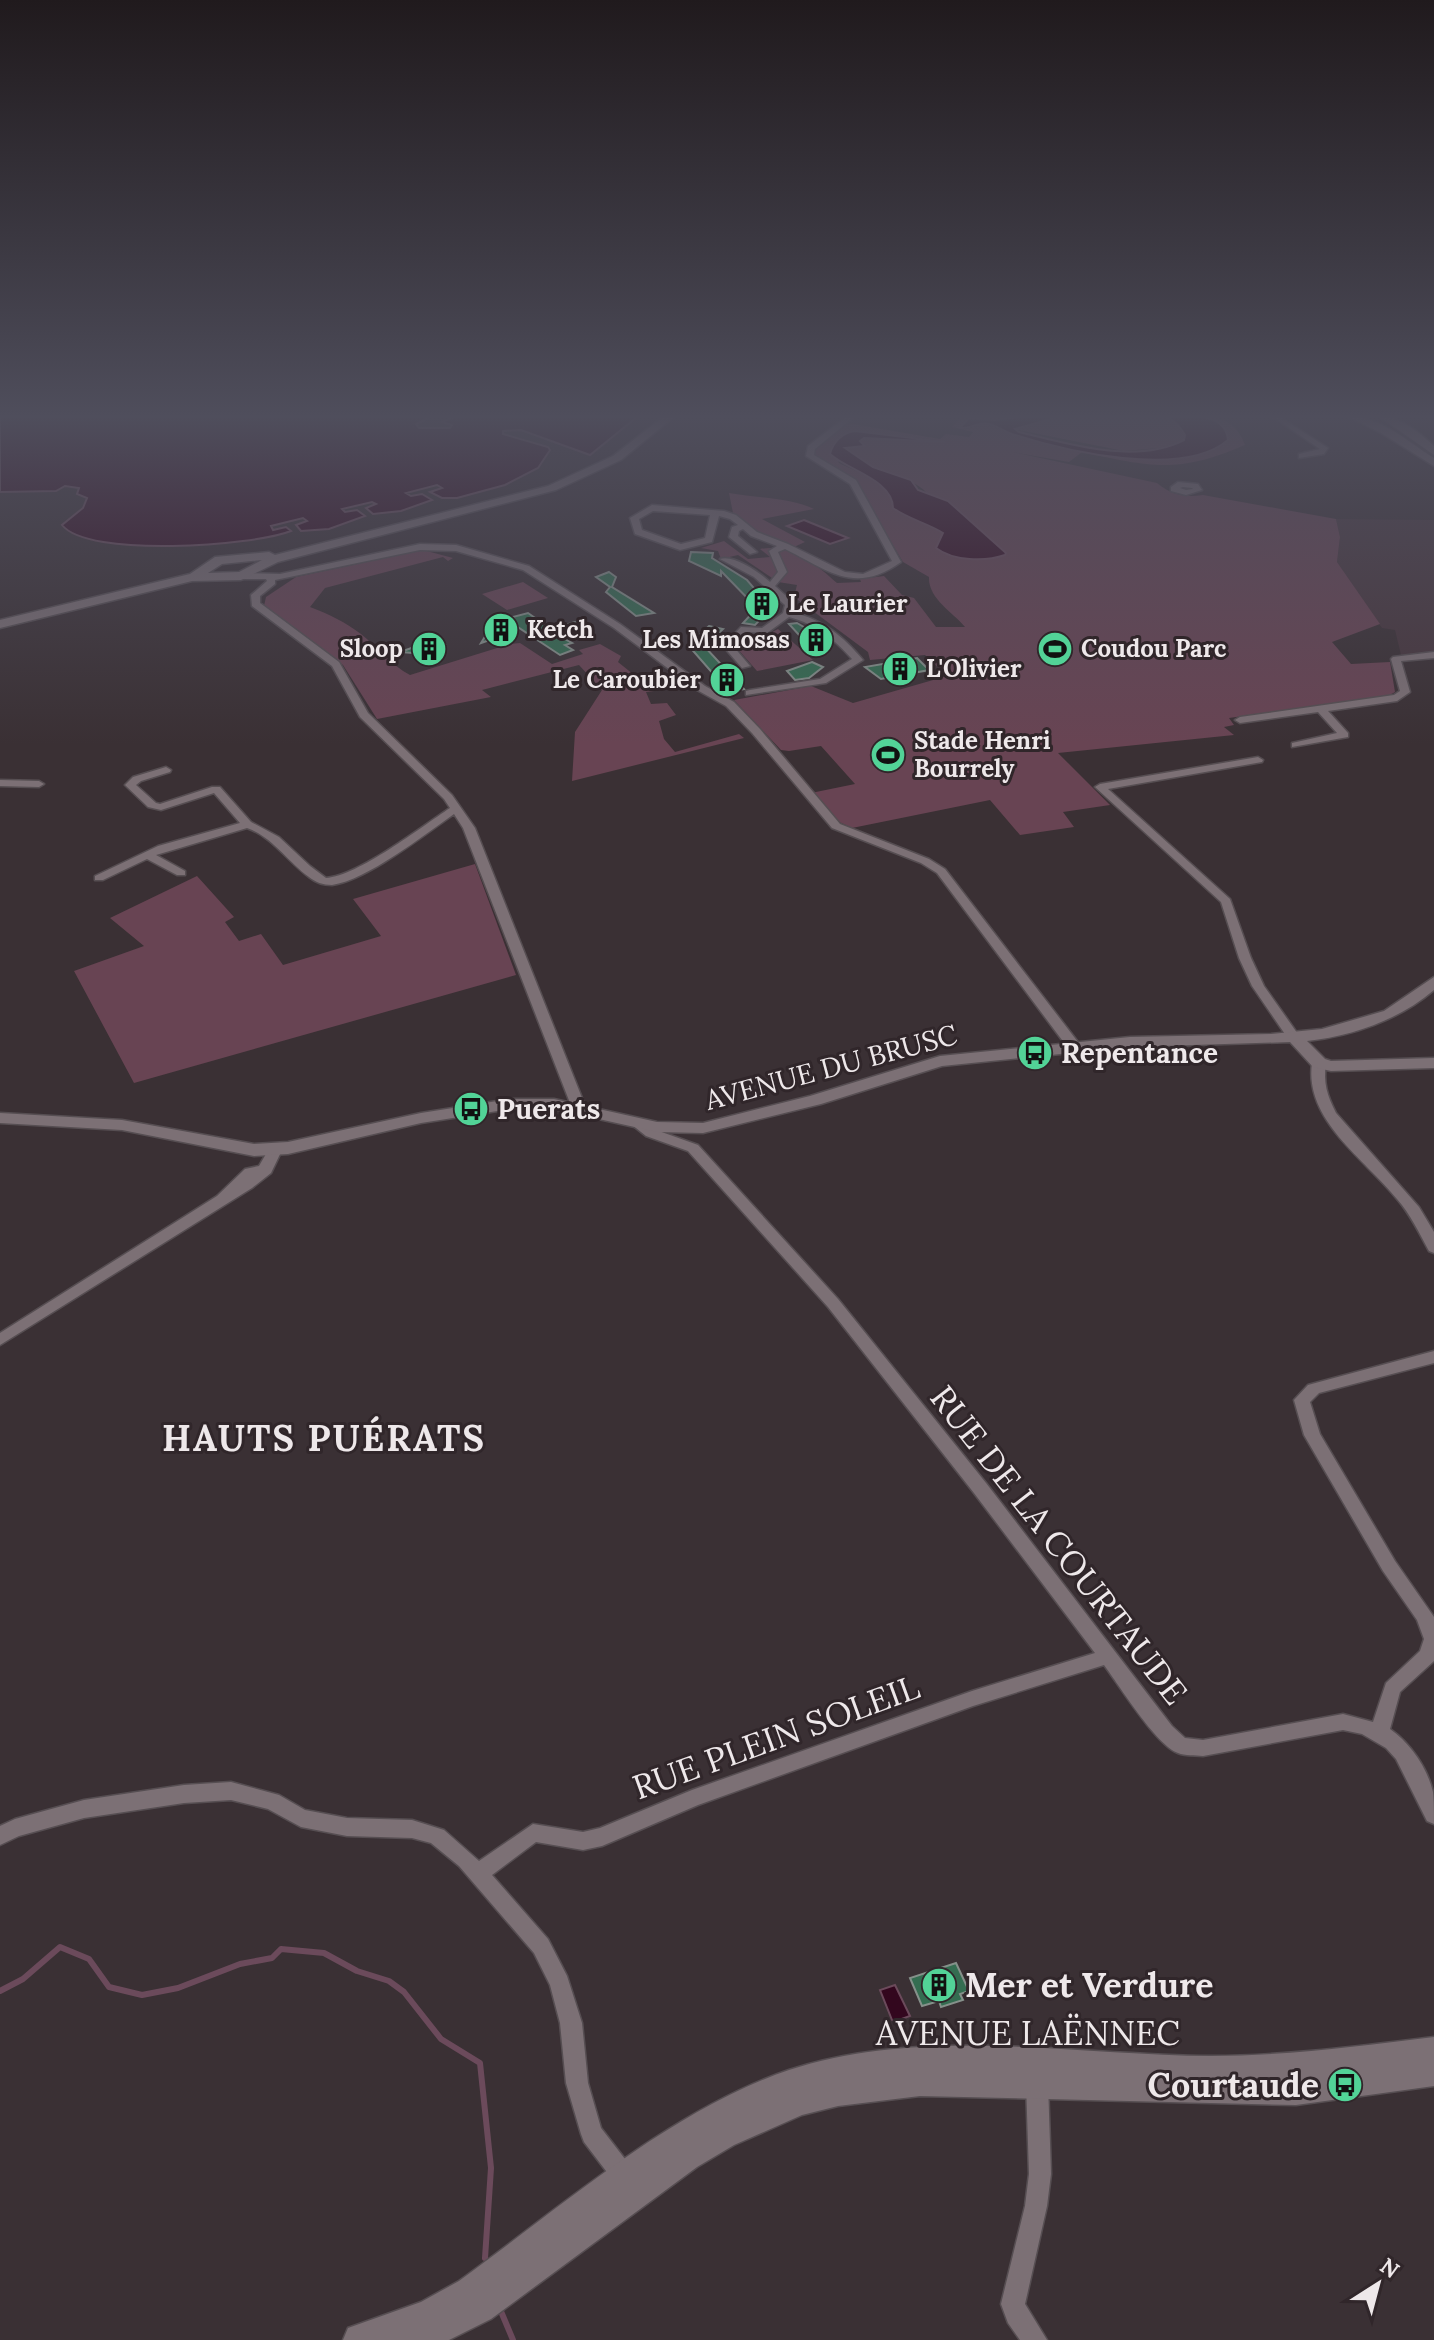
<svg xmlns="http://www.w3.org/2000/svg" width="1434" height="2340" font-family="Lora,serif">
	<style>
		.built { fill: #47363d }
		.green { fill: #684453; fill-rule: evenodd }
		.water { fill: #33071e; stroke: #6b4a5b; stroke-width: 2 }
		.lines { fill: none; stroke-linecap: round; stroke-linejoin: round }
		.stream { stroke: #6b4a5b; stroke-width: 6 }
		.building { fill: #346d51; stroke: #85908a; stroke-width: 2 }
		.minor-casing { stroke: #564e52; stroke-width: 3 }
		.tertiary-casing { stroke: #564e52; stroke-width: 3 }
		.secondary-casing { stroke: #564e52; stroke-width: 3 }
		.minor { fill: #7c7075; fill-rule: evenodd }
		.tertiary { fill: #7c7075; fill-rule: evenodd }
		.secondary { fill: #7c7075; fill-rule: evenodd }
		.labels { text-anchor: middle; stroke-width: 6; stroke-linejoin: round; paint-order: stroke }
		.far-poi-label { font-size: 24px; font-weight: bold; fill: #eee8ea; stroke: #30262a; text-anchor: start }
		.poi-label { font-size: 28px; font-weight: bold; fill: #eee8ea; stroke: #30262a; text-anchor: start }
		.street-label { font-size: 28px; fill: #eee8ea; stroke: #30262a }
		.near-street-label { font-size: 34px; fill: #eee8ea; stroke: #30262a }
		.near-poi-label { font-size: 34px; font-weight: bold; fill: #eee8ea; stroke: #30262a; text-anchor: start }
		.district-label { font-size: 36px; font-weight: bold; letter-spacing: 2px; fill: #eee8ea; stroke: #30262a }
	</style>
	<rect width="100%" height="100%" fill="#3a3034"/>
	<polygon class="built" points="1336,519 1434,520 1434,653 1401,655 1395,630 1382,628 1337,562 1340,537"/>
	<g class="green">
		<path d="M 962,417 L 1021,417 L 995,420 L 970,418 L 960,427 L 967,429 L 983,423 L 1002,430 C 1065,444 1158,478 1218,448 L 1221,424 L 1206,417 C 1226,417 1238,426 1245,445 C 1178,474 1151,467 1082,452 L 1069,462 L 1012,452 L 1157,483 C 1172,495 1185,498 1203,495 L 1336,519 L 1340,537 L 1337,562 L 1380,624 L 1332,642 L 1351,664 L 1390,662 L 1395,692 L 1388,696 L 1229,718 L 1234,725 L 1224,727 L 1234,735 L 1058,753 L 1110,805 L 1063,812 L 1074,827 L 1020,835 L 990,800 L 852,828 L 835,820 L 811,793 L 855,784 L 821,746 L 789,751 L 781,750 L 734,700 L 811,686 L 853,703 L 947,676 L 925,655 L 870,660 L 868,652 L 794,597 L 797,585 L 778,582 L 738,555 L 721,559 L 718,551 L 701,548 L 724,541 L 748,559 L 770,557 L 760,549 C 790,543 816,564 837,583 L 861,582 L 860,579 L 884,576 L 902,595 L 914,598 L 936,627 L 965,627 C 953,612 928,599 929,577 L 903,562 L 854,480 L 814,456 L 815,449 L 847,423 L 940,439 L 946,434 L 969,437 L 973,432 L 952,427 ZM 855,431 L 938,440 L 864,438 L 860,440 L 859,447 L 845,448 C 862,472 914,472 931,498 C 941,515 947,538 955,557 L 937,547 L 944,534 C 928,524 907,518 893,508 C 893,484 857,472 839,463 L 832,446 Z"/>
		<path d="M 1057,417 L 1164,417 C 1175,419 1179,426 1185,435 L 1185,440 L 1159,448 L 1124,451 L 1014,429 L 1025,423 Z"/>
		<path d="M 729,493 C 757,498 791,498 814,509 L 762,519 L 805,542 L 794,547 L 758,532 L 733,513 Z"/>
		<path d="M 423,550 L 453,558 L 448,561 L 443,557 L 325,588 L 310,607 C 329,614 345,622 361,634 C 378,648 391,665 410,675 L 510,644 L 520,643 L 552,664 L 583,654 L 579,650 L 600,644 L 621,656 L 618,662 L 654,691 L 646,692 L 651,704 L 667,703 L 676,715 L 659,721 L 664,739 L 675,752 L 739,734 L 744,738 L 572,781 L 575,732 L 602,690 L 579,665 L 482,690 L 491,697 L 377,719 L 343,665 L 271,612 L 264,606 L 266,597 L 296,577 Z"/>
		<polygon points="523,582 548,598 507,610 482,594"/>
		<polygon points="778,629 813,660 757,671 736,647 743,639 761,638"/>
		<polygon points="475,864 516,975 134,1083 74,971 144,946 110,918 197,876 234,917 225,922 239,941 261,934 283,965 381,936 353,899"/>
	</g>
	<g class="water">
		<path d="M 0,417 L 430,417 L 416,424 L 419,428 L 450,428 L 452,425 L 442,422 L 454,417 L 637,417 L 590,455 L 521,430 L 503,431 L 503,434 L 548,447 L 550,450 L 538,468 L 505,485 L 457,498 L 442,498 L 430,492 L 442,488 L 437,485 L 406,493 L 411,496 L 422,494 L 432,500 L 401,511 L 373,514 L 366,508 L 376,504 L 372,502 L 342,509 L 345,512 L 357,510 L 365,516 L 329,529 L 301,531 L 296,525 L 307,521 L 303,518 L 271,526 L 273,530 L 286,527 L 291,531 C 253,546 88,558 62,525 L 83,508 L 87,498 L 77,494 L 79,488 L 65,486 L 56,491 L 0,492 Z"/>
		<path d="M 1021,417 L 1057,417 L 1015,429 L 1019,432 C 1069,444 1135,465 1184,440 L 1185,435 C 1179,426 1175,419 1164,417 C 1185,417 1225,410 1228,440 C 1183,479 1065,451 1012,434 C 1004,431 997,426 989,424 C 979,421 971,429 960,428 L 969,418 L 995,420 Z"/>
		<path d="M 855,431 L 945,442 L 864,438 L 860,441 L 865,446 L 845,448 L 873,467 L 911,480 L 918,490 L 948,501 L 1006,553 L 1005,555 C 985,562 953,561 936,548 L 943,533 C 927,523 908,519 893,508 C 893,480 847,470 830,454 C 833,442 843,432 855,431 Z"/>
		<polygon points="804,520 848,538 830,544 787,526"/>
		<polygon points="895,1985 910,2016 896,2021 892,2020 880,1990"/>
	</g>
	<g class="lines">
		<g class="stream">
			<polyline points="0,1991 23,1979 60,1947 89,1959 109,1987 142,1995 178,1988 240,1964 272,1958 281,1949 324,1953 357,1971 389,1981 404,1992 441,2039 480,2063 491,2168 485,2258"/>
			<polyline points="500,2309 513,2340"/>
		</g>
	</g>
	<g class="building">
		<polygon points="691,552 713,553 712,558 747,580 764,600 773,598 777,602 755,625 743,623 757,608 721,571 721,576 689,561"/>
		<polygon points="609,572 616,577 612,587 654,613 636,616 606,592 610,587 596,577"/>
		<polygon points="528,613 551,629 575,622 588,630 563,638 572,643 565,645 573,650 560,655 516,626 512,632 481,643 494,622"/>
		<polygon points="797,623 831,643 827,652 809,646 789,624"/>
		<polygon points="709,626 723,629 704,646 744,689 729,692 688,645"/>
		<polygon points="426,643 445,645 439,655 400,652"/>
		<polygon points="917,658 929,670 881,679 865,667"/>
		<polygon points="812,662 823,667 809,678 795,680 787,671"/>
		<polygon points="956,1963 969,1991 960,1994 963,2000 941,2007 939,2001 922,2006 910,1978"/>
	</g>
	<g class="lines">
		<defs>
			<g id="minor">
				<path d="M 846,417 L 854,417 L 815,449 L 814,455 L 856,480 L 901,562 C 855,595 829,571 785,549 L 778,552 L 787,572 L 775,586 L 795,604 L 792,612 C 823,620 843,636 863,660 L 826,683 L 746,695 L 746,691 L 750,690 L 820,679 L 852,659 C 834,639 816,624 789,617 L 767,633 L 746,632 L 733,646 L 750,666 L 742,668 L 723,646 L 741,627 L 762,628 L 783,613 L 785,605 L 754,577 L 720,559 C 733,554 759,572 770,582 L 778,572 L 769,551 L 777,546 L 751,536 L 743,529 L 739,531 L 738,536 L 757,552 L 750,554 L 729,537 L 732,527 L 738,525 L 730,519 L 719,516 L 712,542 L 680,550 L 635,534 L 630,518 L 652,505 L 724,511 L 736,515 L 757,532 L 788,544 L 845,572 L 863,574 L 892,561 L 850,484 L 806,456 L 808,446 ZM 653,511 L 710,515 L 705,538 L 681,544 L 642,530 L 639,519 Z"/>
				<polygon points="1273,417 1280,417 1328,448 1324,454 1299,458 1299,454 1320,449"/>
				<path d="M 1178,482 L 1198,484 L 1202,490 L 1186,495 L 1171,491 L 1171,487 ZM 1183,487 L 1192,488 L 1193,489 L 1186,490 L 1180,488 Z"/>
				<path d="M 420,544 L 456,545 L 529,566 L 620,624 L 705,686 L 734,702 L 760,729 L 840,824 L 929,859 L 945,869 L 1081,1046 L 1082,1049 L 1081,1052 L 1071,1052 L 937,873 L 921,863 L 832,828 L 752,733 L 726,706 L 697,690 L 614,628 L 523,570 L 456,551 L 420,550 L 275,580 L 275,584 L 260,596 L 260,603 L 339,662 L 368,713 L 452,795 L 475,828 L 586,1108 L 584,1111 L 579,1112 L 572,1108 L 463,828 L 454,814 C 424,835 367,880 332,885 C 323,885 315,882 309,877 C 287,861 273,837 247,828 L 156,855 L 185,871 L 185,875 L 177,875 L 147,859 L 103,880 L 95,880 L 95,876 L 158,846 L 240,823 L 214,793 L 161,810 L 148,807 L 125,785 L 133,777 L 166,767 L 171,770 L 170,772 L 141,781 L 136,785 L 156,803 L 160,804 L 212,787 L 220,787 L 251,822 L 279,837 L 310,866 L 326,878 C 358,876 421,827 450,808 L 444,799 L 360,717 L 332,666 L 252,606 L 251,595 L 267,581 L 266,579 L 241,579 L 237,576 L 241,573 L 280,574 Z"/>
				<polygon points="1434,652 1434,658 1401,661 1410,692 1397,701 1328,711 1348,733 1348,737 1292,747 1292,743 1337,733 1318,712 1240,723 1235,720 1240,717 1394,695 1400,691 1391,659 1393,657"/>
				<polygon points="1258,757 1263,760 1262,762 1108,789 1230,899 1251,958 1264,986 1300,1037 1294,1041 1289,1040 1252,986 1239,958 1221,902 1095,787 1100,784"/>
				<polygon points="0,780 39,781 44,784 39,787 0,786"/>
				<path d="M 1319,1059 L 1326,1063 C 1323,1083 1327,1095 1336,1113 L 1419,1207 L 1434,1232 L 1434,1253 L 1429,1251 C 1419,1233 1411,1215 1397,1199 C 1365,1159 1304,1120 1312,1063 Z"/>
				<path d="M 638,1120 L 656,1130 L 698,1145 L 838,1299 L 986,1483 L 1172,1726 L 1185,1738 L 1203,1740 L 1343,1714 L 1373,1722 L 1386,1683 L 1420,1651 L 1424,1639 L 1417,1620 L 1383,1571 L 1304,1435 L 1294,1400 L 1308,1385 L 1434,1351 L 1434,1363 L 1319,1393 L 1310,1402 L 1320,1434 L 1395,1561 L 1434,1617 L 1434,1661 L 1400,1692 L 1390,1729 C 1410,1743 1427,1767 1433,1792 C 1434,1801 1434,1814 1434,1824 L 1427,1821 L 1396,1759 L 1386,1748 L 1362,1734 L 1343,1730 L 1203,1756 C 1195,1755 1185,1756 1178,1753 C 1156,1745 1119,1685 1104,1665 L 973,1706 L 698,1805 L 602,1846 L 583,1850 L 536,1842 L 492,1875 L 548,1939 L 567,1976 L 582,2023 L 588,2083 L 601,2128 L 635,2172 L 638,2180 L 635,2188 L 627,2191 L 619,2188 L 584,2142 L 581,2134 L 566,2083 L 560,2023 L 550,1985 L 534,1953 L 459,1866 L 431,1843 L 412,1838 L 347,1836 L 301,1827 L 268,1809 L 231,1800 L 184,1803 L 84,1818 L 19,1836 L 0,1845 L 0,1826 L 15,1819 L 84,1800 L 184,1785 L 231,1782 L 279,1795 L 305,1810 L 347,1818 L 412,1820 L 444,1830 L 479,1861 L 533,1824 L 583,1832 L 600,1828 L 692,1790 L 972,1691 L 1095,1653 L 974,1493 L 828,1307 L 688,1151 L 646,1136 L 631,1124 Z"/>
				<polygon points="275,1146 282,1150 271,1173 252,1188 0,1345 0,1333 217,1196 245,1169 259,1166 270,1147"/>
				<polygon points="1037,2072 1045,2075 1048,2083 1051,2174 1047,2206 1025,2304 1047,2340 1020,2340 1008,2323 1001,2304 1025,2206 1029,2174 1026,2083 1029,2075"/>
			</g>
			<g id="tertiary">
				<path d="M 1349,417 C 1379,415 1410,443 1434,458 L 1434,466 L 1381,433 Z"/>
				<path d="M 1380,417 C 1400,416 1420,433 1434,446 L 1434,455 Z"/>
				<path d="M 1434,977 L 1434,990 C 1399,1020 1352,1036 1307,1041 L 1325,1059 L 1331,1061 L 1434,1058 L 1434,1068 L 1331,1071 L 1313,1067 L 1290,1042 L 1130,1047 L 942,1066 L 821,1104 L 703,1133 L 657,1132 L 554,1109 L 510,1109 L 421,1123 L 288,1154 L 254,1156 L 122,1130 L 0,1123 L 0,1113 L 122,1120 L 254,1144 L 288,1142 L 421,1113 L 510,1099 L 554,1099 L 657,1122 L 703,1123 L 810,1096 L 940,1056 L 1130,1037 L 1271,1034 L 1322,1029 L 1384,1011 Z"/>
			</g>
			<g id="secondary">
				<path d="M 663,417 L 674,417 L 621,460 L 556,490 L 278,562 L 241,580 L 192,581 L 0,628 L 0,620 L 190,574 L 215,557 L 269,552 L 275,555 L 548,486 L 613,456 ZM 262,560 L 239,572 L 208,573 L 222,564 Z"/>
				<path d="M 1434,2037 L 1434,2086 L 1296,2105 L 920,2096 L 838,2106 L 802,2115 L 734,2145 L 697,2167 L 491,2319 L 449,2340 L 343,2340 L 348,2328 L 421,2302 L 459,2281 C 560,2208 671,2110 789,2070 C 924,2026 1073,2055 1211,2056 C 1286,2056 1360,2046 1434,2037 Z"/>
			</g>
		</defs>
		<use href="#minor" class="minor-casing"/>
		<use href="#tertiary" class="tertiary-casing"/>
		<use href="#secondary" class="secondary-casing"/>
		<use href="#minor" class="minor"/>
		<use href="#tertiary" class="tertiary"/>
		<use href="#secondary" class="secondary"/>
	</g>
	<linearGradient id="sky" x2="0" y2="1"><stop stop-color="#201a1d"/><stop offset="0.56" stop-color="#4f4e5c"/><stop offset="1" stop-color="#4f4e5c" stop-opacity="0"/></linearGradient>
	<rect width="1434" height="744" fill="url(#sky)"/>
	<defs>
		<symbol id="building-disc" viewBox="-11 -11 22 22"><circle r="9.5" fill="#52d397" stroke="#30262a"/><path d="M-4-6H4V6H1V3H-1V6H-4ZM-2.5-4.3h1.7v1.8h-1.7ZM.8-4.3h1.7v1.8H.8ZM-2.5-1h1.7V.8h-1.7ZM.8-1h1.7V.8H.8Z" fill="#111"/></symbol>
		<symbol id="stadium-disc" viewBox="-11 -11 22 22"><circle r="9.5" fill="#52d397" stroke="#30262a"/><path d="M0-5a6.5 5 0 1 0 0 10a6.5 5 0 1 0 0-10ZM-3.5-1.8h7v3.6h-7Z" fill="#111"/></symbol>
		<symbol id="bus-disc" viewBox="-11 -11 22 22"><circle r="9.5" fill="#52d397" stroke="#30262a"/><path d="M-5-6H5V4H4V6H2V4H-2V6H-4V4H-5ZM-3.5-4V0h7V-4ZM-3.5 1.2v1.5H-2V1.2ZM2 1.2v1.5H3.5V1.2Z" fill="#111"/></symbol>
	</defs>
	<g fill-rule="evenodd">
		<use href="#building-disc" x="742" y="584" width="40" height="40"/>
		<use href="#building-disc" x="481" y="610" width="40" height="40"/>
		<use href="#building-disc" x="796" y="620" width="40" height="40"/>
		<use href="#building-disc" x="409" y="629" width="40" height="40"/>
		<use href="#stadium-disc" x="1035" y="629" width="40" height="40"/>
		<use href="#building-disc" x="880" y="649" width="40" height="40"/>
		<use href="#building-disc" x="707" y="660" width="40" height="40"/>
		<use href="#stadium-disc" x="868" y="735" width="40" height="40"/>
		<use href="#bus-disc" x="1015" y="1033" width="40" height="40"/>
		<use href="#bus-disc" x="451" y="1089" width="40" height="40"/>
		<use href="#building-disc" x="919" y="1965" width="40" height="40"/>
		<use href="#bus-disc" x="1325" y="2065" width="40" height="40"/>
	</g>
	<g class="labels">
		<g class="far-poi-label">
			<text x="788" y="612">Le Laurier</text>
			<text x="527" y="638">Ketch</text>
			<text x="790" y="648" text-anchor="end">Les Mimosas</text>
			<text x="403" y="657" text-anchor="end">Sloop</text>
			<text x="1081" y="657">Coudou Parc</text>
			<text x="926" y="677">L'Olivier</text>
			<text x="701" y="688" text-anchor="end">Le Caroubier</text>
			<text x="914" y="749">Stade Henri<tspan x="914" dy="28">Bourrely</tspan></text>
		</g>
		<g class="poi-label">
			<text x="1061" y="1063">Repentance</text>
			<text x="497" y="1119">Puerats</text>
		</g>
		<g class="street-label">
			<text transform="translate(831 1067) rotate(-15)" y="10">AVENUE DU BRUSC</text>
		</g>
		<g class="near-street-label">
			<text transform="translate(1059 1545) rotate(52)" y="12">RUE DE LA COURTAUDE</text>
			<text transform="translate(776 1737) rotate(-20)" y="12">RUE PLEIN SOLEIL</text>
			<text x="1028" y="2045">AVENUE LAËNNEC</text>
		</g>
		<g class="near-poi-label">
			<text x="965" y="1997">Mer et Verdure</text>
			<text x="1319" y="2097" text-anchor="end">Courtaude</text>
		</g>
		<g class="district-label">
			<text x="324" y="1451">HAUTS PUÉRATS</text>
		</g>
	</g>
	<g transform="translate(1378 2284) rotate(36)" stroke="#30262a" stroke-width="6" paint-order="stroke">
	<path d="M0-6L14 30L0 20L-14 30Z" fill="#eee8ea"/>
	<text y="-12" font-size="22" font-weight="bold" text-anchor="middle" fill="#eee8ea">N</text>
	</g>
</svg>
